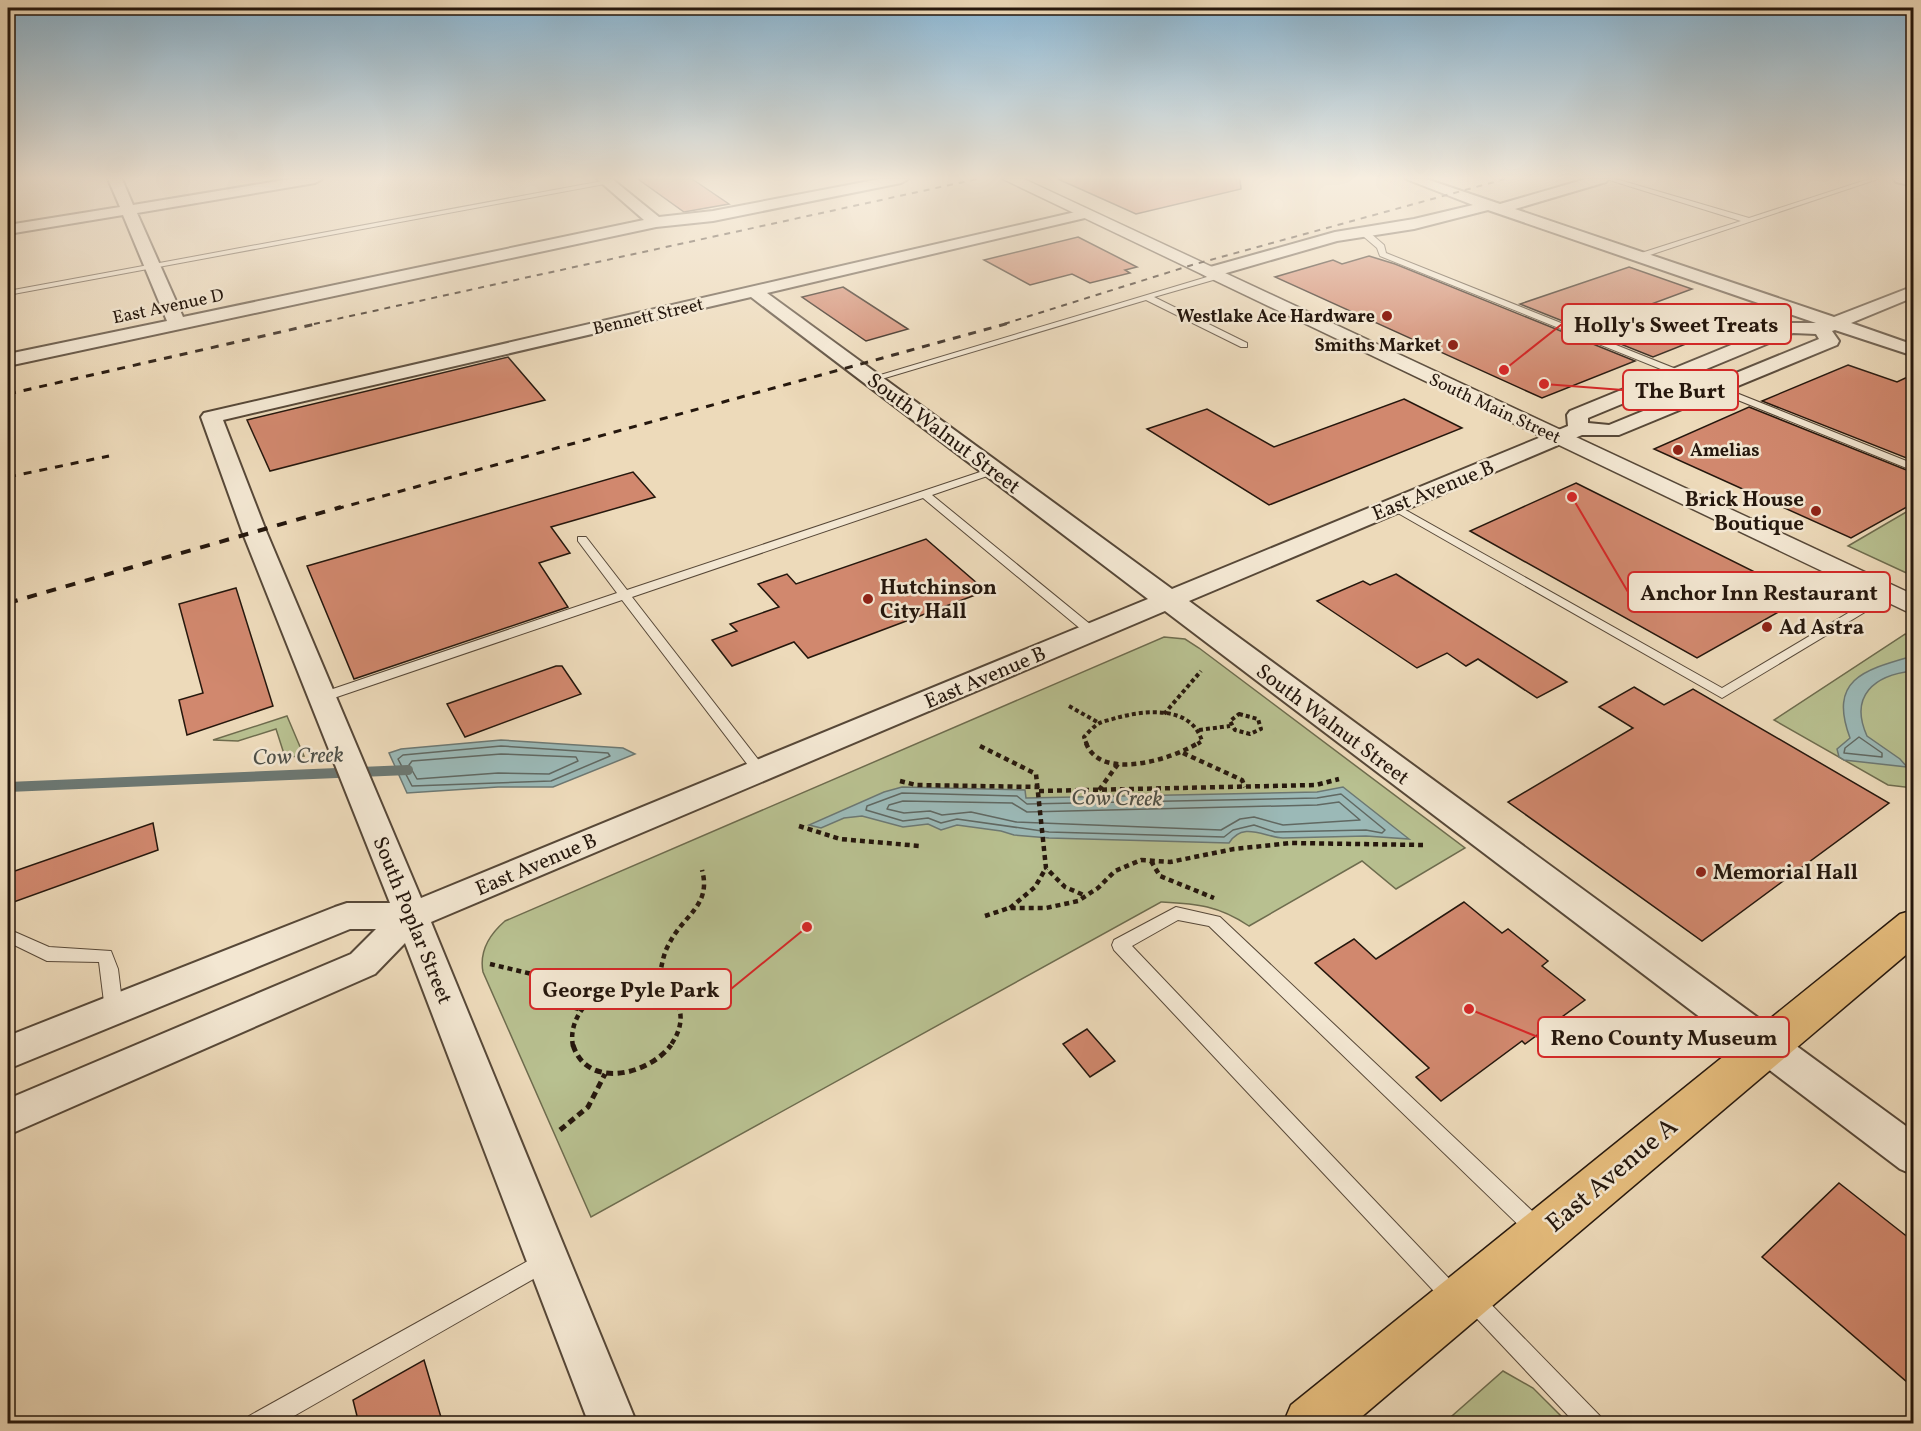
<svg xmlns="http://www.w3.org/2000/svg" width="1921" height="1431" font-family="Vollkorn,serif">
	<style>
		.green { fill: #b8c090; stroke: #6e6c4e; stroke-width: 1.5 }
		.water { fill: #9bb9b7; stroke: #6c7873; stroke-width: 1.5 }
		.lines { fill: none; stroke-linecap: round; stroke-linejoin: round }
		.shore { stroke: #606862; stroke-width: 1.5 }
		.stream { stroke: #6c7873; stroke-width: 10 }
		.building { fill: #d1886e; stroke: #25170d; stroke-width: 1.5 }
		.service-casing { stroke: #574838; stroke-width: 2 }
		.minor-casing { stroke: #574838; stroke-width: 4 }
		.tertiary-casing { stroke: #574838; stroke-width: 3 }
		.primary-casing { stroke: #25170d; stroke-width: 3 }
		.path-far2 { stroke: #25170d; stroke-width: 4; stroke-dasharray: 4 3; stroke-linecap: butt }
		.path-far1 { stroke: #25170d; stroke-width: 4.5; stroke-dasharray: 5 4; stroke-linecap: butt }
		.path { stroke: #25170d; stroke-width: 5; stroke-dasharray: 7 4.5; stroke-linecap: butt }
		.service { fill: #f3e7d2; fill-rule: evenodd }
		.minor { fill: #f3e7d2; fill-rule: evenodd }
		.tertiary { fill: #f3e7d2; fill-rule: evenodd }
		.primary { fill: #e6bd7d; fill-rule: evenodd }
		.rail-far2 { stroke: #25170d; stroke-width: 2; stroke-dasharray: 6 6; stroke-linecap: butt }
		.rail-far1 { stroke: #25170d; stroke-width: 3; stroke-dasharray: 8 8; stroke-linecap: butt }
		.rail { stroke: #25170d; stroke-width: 4; stroke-dasharray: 10 10; stroke-linecap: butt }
		.poi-dot { fill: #8f2418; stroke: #f3e7d2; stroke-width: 2 }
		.labels { text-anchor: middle; stroke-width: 5; stroke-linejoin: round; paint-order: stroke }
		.far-street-label { font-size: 18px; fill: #25170d; stroke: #f3e7d2 }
		.far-poi-label { font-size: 18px; font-weight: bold; fill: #25170d; stroke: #f3e7d2; text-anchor: end }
		.street-label { font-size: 21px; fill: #25170d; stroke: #f3e7d2 }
		.poi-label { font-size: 21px; font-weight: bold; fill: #25170d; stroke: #f3e7d2; text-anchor: start }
		.water-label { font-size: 22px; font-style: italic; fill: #4e5048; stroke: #f3e7d2 }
		.near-street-label { font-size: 26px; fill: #25170d; stroke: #f3e7d2 }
		.leader { fill: none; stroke: #d62828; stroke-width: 2 }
		.callout-dot { fill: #d62828; stroke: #f3e7d2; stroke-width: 2 }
		.callout { fill: #f3e7d2; stroke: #d62828; stroke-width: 2 }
		.callout-label { font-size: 22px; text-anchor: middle; font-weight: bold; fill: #25170d }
	</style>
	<rect width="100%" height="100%" fill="#eddaba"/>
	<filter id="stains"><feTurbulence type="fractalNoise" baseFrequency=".00333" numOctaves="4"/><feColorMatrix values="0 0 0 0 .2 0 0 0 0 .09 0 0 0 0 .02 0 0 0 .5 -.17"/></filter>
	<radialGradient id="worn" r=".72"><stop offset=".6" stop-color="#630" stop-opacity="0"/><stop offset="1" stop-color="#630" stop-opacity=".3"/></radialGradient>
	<g class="green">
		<polygon points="1913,508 1913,576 1848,546"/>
		<polygon points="1905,634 1913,638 1913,788 1888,785 1774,720"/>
		<path d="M 1164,637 L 1185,639 L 1199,648 L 1465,848 L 1396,889 L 1362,861 L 1249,926 C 1218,905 1197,904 1161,902 L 591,1217 L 483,972 C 479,951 490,934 505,921 Z"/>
		<polygon points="287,716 304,756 285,757 276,729 238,741 213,740"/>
		<polygon points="1503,1371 1533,1388 1564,1419 1559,1424 1444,1423"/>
	</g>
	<g class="water">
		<path d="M 1913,656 L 1913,671 C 1874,675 1849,696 1867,736 L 1900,759 L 1907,767 L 1844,760 L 1839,757 L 1837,749 L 1850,738 C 1828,679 1864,670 1913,656 Z"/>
		<polygon points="501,740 623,748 635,754 553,787 498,787 407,793 389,753 401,749"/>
		<path d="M 902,787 L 1025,790 L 1026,798 L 1317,792 L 1343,787 L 1409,839 L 1366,836 L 1283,838 C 1264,837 1243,821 1229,843 L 1049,838 L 1014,835 L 1001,831 L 957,825 L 941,830 L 928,824 L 903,827 L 862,816 L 844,818 L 821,828 L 809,825 L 884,792 Z"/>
	</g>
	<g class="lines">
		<g class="shore">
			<polygon points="1859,737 1882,753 1882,757 1844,753 1845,748"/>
			<polygon points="501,746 608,753 610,756 551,781 412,786 398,759 403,755"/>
			<polygon points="501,754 576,757 578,761 549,774 498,773 417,779 409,765 412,761"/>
			<polygon points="902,793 1017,796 1027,804 1317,798 1341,794 1385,830 1382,833 1366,830 1275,832 1254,825 1233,830 1224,837 1049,832 957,819 941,823 928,818 903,821 866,810 867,806"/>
			<polygon points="903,801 1012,803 1027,812 1317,805 1339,802 1360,820 1283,825 1254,817 1240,819 1221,830 1016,822 971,812 942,815 930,811 904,813 887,809 889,805"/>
		</g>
		<polyline class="stream" points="8,787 408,770"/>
	</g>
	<g class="building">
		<polygon points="638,179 692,179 729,204 684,212"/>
		<polygon points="1058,179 1240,179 1241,189 1136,214"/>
		<polygon points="1078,237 1137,267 1125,270 1130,273 1090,283 1072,274 1030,285 984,260"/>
		<polygon points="1369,256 1395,264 1635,361 1542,398 1275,277 1333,260 1342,264"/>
		<polygon points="1629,267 1692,289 1646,306 1716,332 1653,357 1520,304"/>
		<polygon points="843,287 908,329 866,341 802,297"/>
		<polygon points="508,357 545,400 270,471 247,420"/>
		<polygon points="1848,365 1897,382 1914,374 1914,461 1762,401"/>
		<polygon points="1404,399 1462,428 1269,505 1147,429 1207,409 1274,447"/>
		<polygon points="1749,407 1914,473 1914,503 1851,538 1654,449"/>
		<polygon points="633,472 655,497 551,527 570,553 539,563 568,607 354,679 307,566"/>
		<polygon points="1576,483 1602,496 1805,597 1697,658 1470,531"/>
		<polygon points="926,539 986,591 808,658 794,642 732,666 712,640 737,631 730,624 779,607 758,584 787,574 796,584"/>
		<polygon points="1396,574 1567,682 1537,698 1478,659 1466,666 1447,653 1417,668 1317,601 1363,581 1370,585"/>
		<polygon points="236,588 273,706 187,735 179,700 203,693 179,604"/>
		<polygon points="556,666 562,666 581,694 465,737 447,704"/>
		<polygon points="1634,687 1664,705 1693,689 1889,803 1702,941 1508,802 1633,728 1599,707"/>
		<polygon points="153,823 158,850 11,903 9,873"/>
		<polygon points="1464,902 1502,933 1508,929 1548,961 1542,966 1585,1000 1525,1044 1522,1041 1441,1101 1416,1077 1429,1068 1315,963 1354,939 1376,959"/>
		<polygon points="1087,1029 1115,1061 1090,1077 1063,1044"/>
		<polygon points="1839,1183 1914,1242 1914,1388 1762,1257"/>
		<polygon points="424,1360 443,1424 359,1424 353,1400"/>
	</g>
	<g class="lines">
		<defs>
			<g id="service">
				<polygon points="1606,179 1616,179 1749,218 1869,179 1878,179 1638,259 1635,259 1635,255 1741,221"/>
				<polygon points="608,180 610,183 8,295 8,291"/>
				<polygon points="1363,232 1369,232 1384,245 1386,253 1914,464 1914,471 1380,256 1377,248 1363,236"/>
				<polygon points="1217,274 1220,274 1220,278 1154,297 1247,343 1247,347 1241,347 1146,300 875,381 867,379"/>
				<polygon points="995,467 999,468 999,472 932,495 1096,629 1098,632 1096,635 1088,635 923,498 632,597 764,767 766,770 764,773 754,773 622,600 328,700 318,700 316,697 318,694 617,593 578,541 578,537 586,537 627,590"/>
				<polygon points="1393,503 1722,688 1885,591 1893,591 1895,594 1722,698 1389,508 1389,504"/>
				<polygon points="1176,907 1220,917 1545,1223 1548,1230 1545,1237 1538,1240 1531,1237 1209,926 1178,920 1132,946 1459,1289 1462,1296 1459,1303 1452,1306 1445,1303 1114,950 1112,945 1114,940"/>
				<polygon points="8,929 49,947 111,951 118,969 123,1010 120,1015 114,1017 108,1015 105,1010 99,962 47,961 8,942"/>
				<polygon points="544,1252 551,1255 554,1262 551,1269 280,1424 246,1424 249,1416"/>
				<polygon points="1472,1289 1479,1292 1600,1416 1603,1424 1576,1424 1465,1306 1462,1299 1465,1292"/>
			</g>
			<g id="minor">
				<polygon points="108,179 122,179 133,205 290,179 322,179 315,183 137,213 183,317 644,220 597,179 612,179 659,217 713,211 880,179 908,179 901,183 713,221 656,227 8,366 8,354 167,321 123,215 8,234 8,225 120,207"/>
				<path d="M 1406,179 L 1426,179 L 1500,204 L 1586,179 L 1608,179 L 1606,182 L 1515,209 L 1834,317 L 1914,286 L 1914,297 L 1851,323 L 1914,345 L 1914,356 L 1835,330 L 1832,331 L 1839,341 L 1837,345 L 1619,435 L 1582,435 L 1189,601 L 1914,1132 L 1914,1175 L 1900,1169 L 1165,611 L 431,922 L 637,1424 L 589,1424 L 405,943 L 375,974 L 8,1135 L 8,1099 L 351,954 L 376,929 L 350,929 L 8,1069 L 8,1036 L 335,907 L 347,903 L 390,903 L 242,531 L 201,417 L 204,413 L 1084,210 L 1089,211 L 1091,214 L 1089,217 L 767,293 L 1172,589 L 1568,426 L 1567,415 L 1570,411 L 1785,323 L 1816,323 L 1488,210 L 1414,229 L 1337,241 L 1209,278 L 1201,273 L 1203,269 L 1335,232 L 1414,219 L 1473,205 ZM 751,297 L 1148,599 L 421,898 L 266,531 L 223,420 ZM 1793,333 L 1816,334 L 1819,339 L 1609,425 L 1588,423 L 1588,418 Z"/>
				<polygon points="1894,179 1914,179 1914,186 1896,182"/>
			</g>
			<polygon id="tertiary" points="1003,179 1024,179 1914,595 1914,615"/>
			<polygon id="primary" points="1914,910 1914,948 1353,1424 1283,1424 1291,1405 1900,914"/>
		</defs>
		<use href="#service" class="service-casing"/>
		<use href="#minor" class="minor-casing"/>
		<use href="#tertiary" class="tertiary-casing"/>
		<use href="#primary" class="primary-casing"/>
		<g class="path-far2">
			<polyline points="1069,706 1099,723"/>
			<polyline points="1164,714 1201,671"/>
			<polygon points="1239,714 1258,719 1261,729 1250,734 1235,730 1230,721"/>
			<polyline points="1199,730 1230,726"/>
			<path d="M 1087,745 L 1084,737 C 1088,733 1093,727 1098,724 C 1103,721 1110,720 1116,718 C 1145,710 1191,705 1202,741 L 1196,745"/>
		</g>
		<g class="path-far1">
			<path d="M 1086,743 C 1100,782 1173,759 1198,743"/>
			<polyline points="980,746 1036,774 1046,868 1065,887 1086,896"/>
			<polyline points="1183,753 1242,780 1245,787"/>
			<polyline points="900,781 916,785 1039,787"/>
			<polyline points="1099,790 1118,764"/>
			<polyline points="1039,791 1316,785 1339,779"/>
			<polyline points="799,826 840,839 920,846"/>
			<polyline points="1151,861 1160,876 1214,898"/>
			<polyline points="1010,908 1035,887 1046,868"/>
			<polyline points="985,916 1009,908 1046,908 1078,901 1098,888 1115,871 1141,860 1170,862 1234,849 1291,843 1423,845"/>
			<polyline points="490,964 536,975 552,996 561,1003 581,1010"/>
			<path d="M 658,985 C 661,971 662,956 669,944 C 683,915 712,906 702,870"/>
			<path d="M 573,1046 C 566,1013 603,980 635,981 C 675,982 694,1014 670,1046"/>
		</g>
		<g class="path">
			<path d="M 573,1045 C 587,1090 649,1075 671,1045"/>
			<polyline points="560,1130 588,1107 605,1074"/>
		</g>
		<use href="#service" class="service"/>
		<use href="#minor" class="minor"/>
		<use href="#tertiary" class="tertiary"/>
		<use href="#primary" class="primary"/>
		<g class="rail-far2">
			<polyline points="314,324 977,179"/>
			<polyline points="1004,324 1192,265 1505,179"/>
		</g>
		<g class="rail-far1">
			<polyline points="8,394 320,323"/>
			<polyline points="8,477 109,456"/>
			<polyline points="336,509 1009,323"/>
		</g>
		<polyline class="rail" points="8,603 341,507"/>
	</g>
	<linearGradient id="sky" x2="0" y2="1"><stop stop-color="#89b6d4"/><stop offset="0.47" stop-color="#f7eee0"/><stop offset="1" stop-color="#f7eee0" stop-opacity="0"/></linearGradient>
	<rect width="1921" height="379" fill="url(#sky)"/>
	<g class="poi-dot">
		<circle cx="1387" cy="316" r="6"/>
		<circle cx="1453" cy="345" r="6"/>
		<circle cx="1678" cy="450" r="6"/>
		<circle cx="1816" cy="511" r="6"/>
		<circle cx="868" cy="599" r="6"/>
		<circle cx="1767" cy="627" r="6"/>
		<circle cx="1701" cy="872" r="6"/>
	</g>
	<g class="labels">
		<g class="far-street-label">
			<text transform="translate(168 306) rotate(-12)" y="6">East Avenue D</text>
			<text transform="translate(648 316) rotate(-13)" y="6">Bennett Street</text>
			<text transform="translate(1495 408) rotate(25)" y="6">South Main Street</text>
		</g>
		<g class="far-poi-label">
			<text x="1375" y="322">Westlake Ace Hardware</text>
			<text x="1441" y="351">Smiths Market</text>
			<text x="1690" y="456" text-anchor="start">Amelias</text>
		</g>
		<g class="street-label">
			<text transform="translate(944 433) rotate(37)" y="7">South Walnut Street</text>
			<text transform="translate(1433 490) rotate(-22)" y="7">East Avenue B</text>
			<text transform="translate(985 677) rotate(-23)" y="7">East Avenue B</text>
			<text transform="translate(1333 724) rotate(37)" y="7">South Walnut Street</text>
			<text transform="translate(536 864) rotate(-23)" y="7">East Avenue B</text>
			<text transform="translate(413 920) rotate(68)" y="7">South Poplar Street</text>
		</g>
		<g class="poi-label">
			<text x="1804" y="506" text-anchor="end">Brick House<tspan x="1804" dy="24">Boutique</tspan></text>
			<text x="880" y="594">Hutchinson<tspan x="880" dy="24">City Hall</tspan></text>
			<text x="1779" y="634">Ad Astra</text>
			<text x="1713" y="879">Memorial Hall</text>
		</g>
		<g class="water-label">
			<text transform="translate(298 755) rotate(-2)" y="8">Cow Creek</text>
			<text transform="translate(1117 797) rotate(1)" y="8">Cow Creek</text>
		</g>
		<g class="near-street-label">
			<text transform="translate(1611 1174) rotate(-40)" y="9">East Avenue A</text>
		</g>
	</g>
	<path class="leader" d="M1504 370L1562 324M1544 384L1623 390M1572 497L1628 592M807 927L731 989M1469 1009L1538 1037"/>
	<g class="callout-dot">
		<circle cx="1504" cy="370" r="6"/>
		<circle cx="1544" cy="384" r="6"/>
		<circle cx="1572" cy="497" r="6"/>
		<circle cx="807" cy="927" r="6"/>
		<circle cx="1469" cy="1009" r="6"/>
	</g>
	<g class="callout">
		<rect x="1562" y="304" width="229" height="40" rx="6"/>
		<rect x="1623" y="370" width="115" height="40" rx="6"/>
		<rect x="1628" y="572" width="262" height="40" rx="6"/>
		<rect x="530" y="969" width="201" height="40" rx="6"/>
		<rect x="1538" y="1017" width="251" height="40" rx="6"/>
	</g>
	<g class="callout-label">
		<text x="1676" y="332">Holly's Sweet Treats</text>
		<text x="1680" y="398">The Burt</text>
		<text x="1759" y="600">Anchor Inn Restaurant</text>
		<text x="631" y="997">George Pyle Park</text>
		<text x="1664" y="1045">Reno County Museum</text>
	</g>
	<rect width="1921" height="1431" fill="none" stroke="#eddaba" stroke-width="30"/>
	<rect x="9" y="9" width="1903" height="1413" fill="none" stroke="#25170d" stroke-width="3"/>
	<rect x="15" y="15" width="1891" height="1401" fill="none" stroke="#25170d" stroke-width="1.5"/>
	<rect width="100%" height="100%" filter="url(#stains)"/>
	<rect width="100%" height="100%" fill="url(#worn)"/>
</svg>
